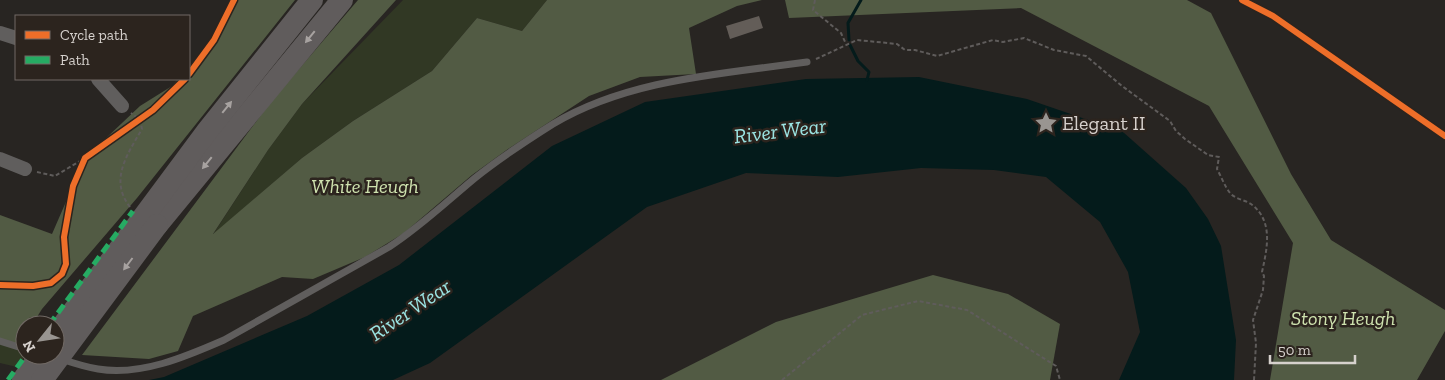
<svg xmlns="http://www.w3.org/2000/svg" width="1445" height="380" font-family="'Zilla Slab',serif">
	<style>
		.green { fill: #313824 }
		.forest { fill: #525b44 }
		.water { fill: #041b1b }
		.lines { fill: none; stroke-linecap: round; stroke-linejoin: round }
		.stream { stroke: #041b1b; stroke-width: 3 }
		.building { fill: #635d58 }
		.path { stroke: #5f5c5b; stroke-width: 2; stroke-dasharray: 4 2.5; stroke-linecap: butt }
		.service { stroke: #605e5d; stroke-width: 7 }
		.minor { stroke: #605e5d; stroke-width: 14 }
		.trunk { stroke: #605c5c; stroke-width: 22 }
		.trunk-bridge { stroke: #605c5c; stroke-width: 22 }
		.quiet { stroke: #26ab63; stroke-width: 5; stroke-dasharray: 10 5; stroke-linecap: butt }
		.cycleway-casing { stroke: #2c241e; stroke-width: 9 }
		.cycleway { stroke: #ee6e29; stroke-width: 6 }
		.oneway { fill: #a7a2a0 }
		.labels { text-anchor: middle; stroke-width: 5; stroke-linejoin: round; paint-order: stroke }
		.poi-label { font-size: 20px; fill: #d6d1cd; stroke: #2c241e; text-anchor: start }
		.park-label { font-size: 20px; font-style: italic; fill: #cfe3af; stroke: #2c241e }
		.water-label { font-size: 21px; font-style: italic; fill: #9be4e3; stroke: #2c241e }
	</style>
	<rect width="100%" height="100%" fill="#282522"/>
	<g class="green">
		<polygon points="403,0 547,0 522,31 477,18 432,71 353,121 302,158 212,236 268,150 302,104"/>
		<polygon points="0,341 25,349 26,355 17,367 0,363"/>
	</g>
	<g class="forest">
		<path d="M 235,0 L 295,0 L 137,198 L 42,309 L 32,325 L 25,325 C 25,335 24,340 16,346 L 0,341 L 0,215 L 52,234 L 85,158 L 140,106 L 172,86 L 178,79 L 189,79 L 189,67 L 202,51 Z"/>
		<polygon points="358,0 396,0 302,104 268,150 213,234 302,158 353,121 432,71 477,18 522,31 547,0 762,0 737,6 689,28 696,74 640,77 589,96 508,149 472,175 404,233 365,257 313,279 282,277 193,316 178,351 149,359 82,355 270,103"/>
		<polygon points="785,0 1187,0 1211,13 1291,174 1331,240 1445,310 1445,331 1417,380 1270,380 1293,243 1209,106 1021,8 789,18"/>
		<polygon points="933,275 1008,294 1060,324 1050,380 661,380 776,322"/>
	</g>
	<polygon class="water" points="919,77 1027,99 1123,132 1186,188 1208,219 1221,246 1236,340 1234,380 1119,380 1140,332 1128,272 1100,222 1046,177 994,170 921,168 838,177 746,173 647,207 430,363 393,380 149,380 164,377 307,316 399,265 552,146 645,102 806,79"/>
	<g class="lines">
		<g class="stream">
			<polyline points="849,40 848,23 861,0"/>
			<polyline points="850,45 858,61 869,72 867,80"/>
		</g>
	</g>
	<polygon class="building" points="759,16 763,28 730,39 726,26"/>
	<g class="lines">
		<g class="path">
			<polyline points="815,0 813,10 841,33 846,44"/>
			<path d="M 816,59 L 857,40 L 897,44 L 905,50 L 915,50 L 937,56 L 993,40 L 1003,42 L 1024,38 L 1054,50 L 1086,56 L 1122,86 L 1170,121 L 1176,131 L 1185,139 L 1208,155 L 1219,157 L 1217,169 C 1221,176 1225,187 1230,193 C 1235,199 1245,200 1251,204 C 1274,221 1267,249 1262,272 L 1264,276 L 1263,290 L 1253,320 L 1256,343 L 1254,380"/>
			<polyline points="37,172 55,176 85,158"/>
			<path d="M 130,207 C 109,180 127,155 142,129 L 140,120 L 131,113"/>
			<polyline points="782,380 862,315 918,301 967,310 1056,366 1060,380"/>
		</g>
		<g class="service">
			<polyline points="0,341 25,349"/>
			<path d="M 61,359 C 73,363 85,367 98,369 C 141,376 185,357 224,340 L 389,247 C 420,227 446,202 475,178 C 500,158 526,141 553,124 C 628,79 722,74 807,62"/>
		</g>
		<g class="minor">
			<polyline points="0,33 16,38"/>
			<polyline points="98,79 122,106"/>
			<polyline points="0,159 25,169"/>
		</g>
		<g class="trunk">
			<polyline points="157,225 342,0"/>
			<polyline points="55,336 208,130 312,0"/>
			<polyline points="23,380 41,355"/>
		</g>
		<polyline class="trunk-bridge" points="42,380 157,225"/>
		<g class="quiet">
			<polyline points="49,325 133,211"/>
			<polyline points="8,380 26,355"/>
		</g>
		<defs>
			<g id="cycleway">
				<polyline points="1242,0 1273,16 1445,136"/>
				<polyline points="189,74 214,40 234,0"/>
				<polyline points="0,285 33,286 51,283 62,274 66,264 64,237 73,186 85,158 153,110 185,79"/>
			</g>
		</defs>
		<use href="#cycleway" class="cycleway-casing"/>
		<use href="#cycleway" class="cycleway"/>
	</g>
	<defs><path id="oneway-solid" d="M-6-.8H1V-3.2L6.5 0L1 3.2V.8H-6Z" transform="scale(1.25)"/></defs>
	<g class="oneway">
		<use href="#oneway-solid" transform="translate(310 37) rotate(129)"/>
		<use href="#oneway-solid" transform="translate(227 107) rotate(-51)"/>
		<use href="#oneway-solid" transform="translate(207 163) rotate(129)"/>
		<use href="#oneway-solid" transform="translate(128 264) rotate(127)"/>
	</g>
	<defs>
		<symbol id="sight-bare" viewBox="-9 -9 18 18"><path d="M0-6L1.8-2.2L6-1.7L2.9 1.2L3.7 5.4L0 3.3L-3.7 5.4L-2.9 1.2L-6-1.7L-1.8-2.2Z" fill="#999591" stroke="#2c241e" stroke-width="2.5" paint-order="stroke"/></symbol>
	</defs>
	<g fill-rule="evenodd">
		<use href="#sight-bare" x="1030" y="107" width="32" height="32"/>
	</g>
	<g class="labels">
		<g class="poi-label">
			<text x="1062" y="130">Elegant II</text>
		</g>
		<g class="park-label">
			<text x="365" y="193">White Heugh</text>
			<text x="1343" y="325">Stony Heugh</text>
		</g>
		<g class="water-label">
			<text transform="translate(780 131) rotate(-7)" y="7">River Wear</text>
			<text transform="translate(410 310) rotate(-34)" y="7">River Wear</text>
		</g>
	</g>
	<rect x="15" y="15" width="175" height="65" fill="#2c241e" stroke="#706964"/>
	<rect x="25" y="31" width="25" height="8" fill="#ee6e29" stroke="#706964"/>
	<text x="60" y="40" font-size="15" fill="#d6d1cd">Cycle path</text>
	<rect x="25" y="56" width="25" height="8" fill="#26ab63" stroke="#706964"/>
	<text x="60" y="65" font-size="15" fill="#d6d1cd">Path</text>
	<g transform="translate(40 340) rotate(240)"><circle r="24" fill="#2c241e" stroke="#706964"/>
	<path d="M0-4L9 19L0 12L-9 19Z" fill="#999591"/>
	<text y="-8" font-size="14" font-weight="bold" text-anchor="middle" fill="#d6d1cd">N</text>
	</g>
	<path d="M1270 355v8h85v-8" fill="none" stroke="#d6d1cd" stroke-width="2.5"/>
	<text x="1278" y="355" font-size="15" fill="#d6d1cd" stroke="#2c241e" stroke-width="4" paint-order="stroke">50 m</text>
</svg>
